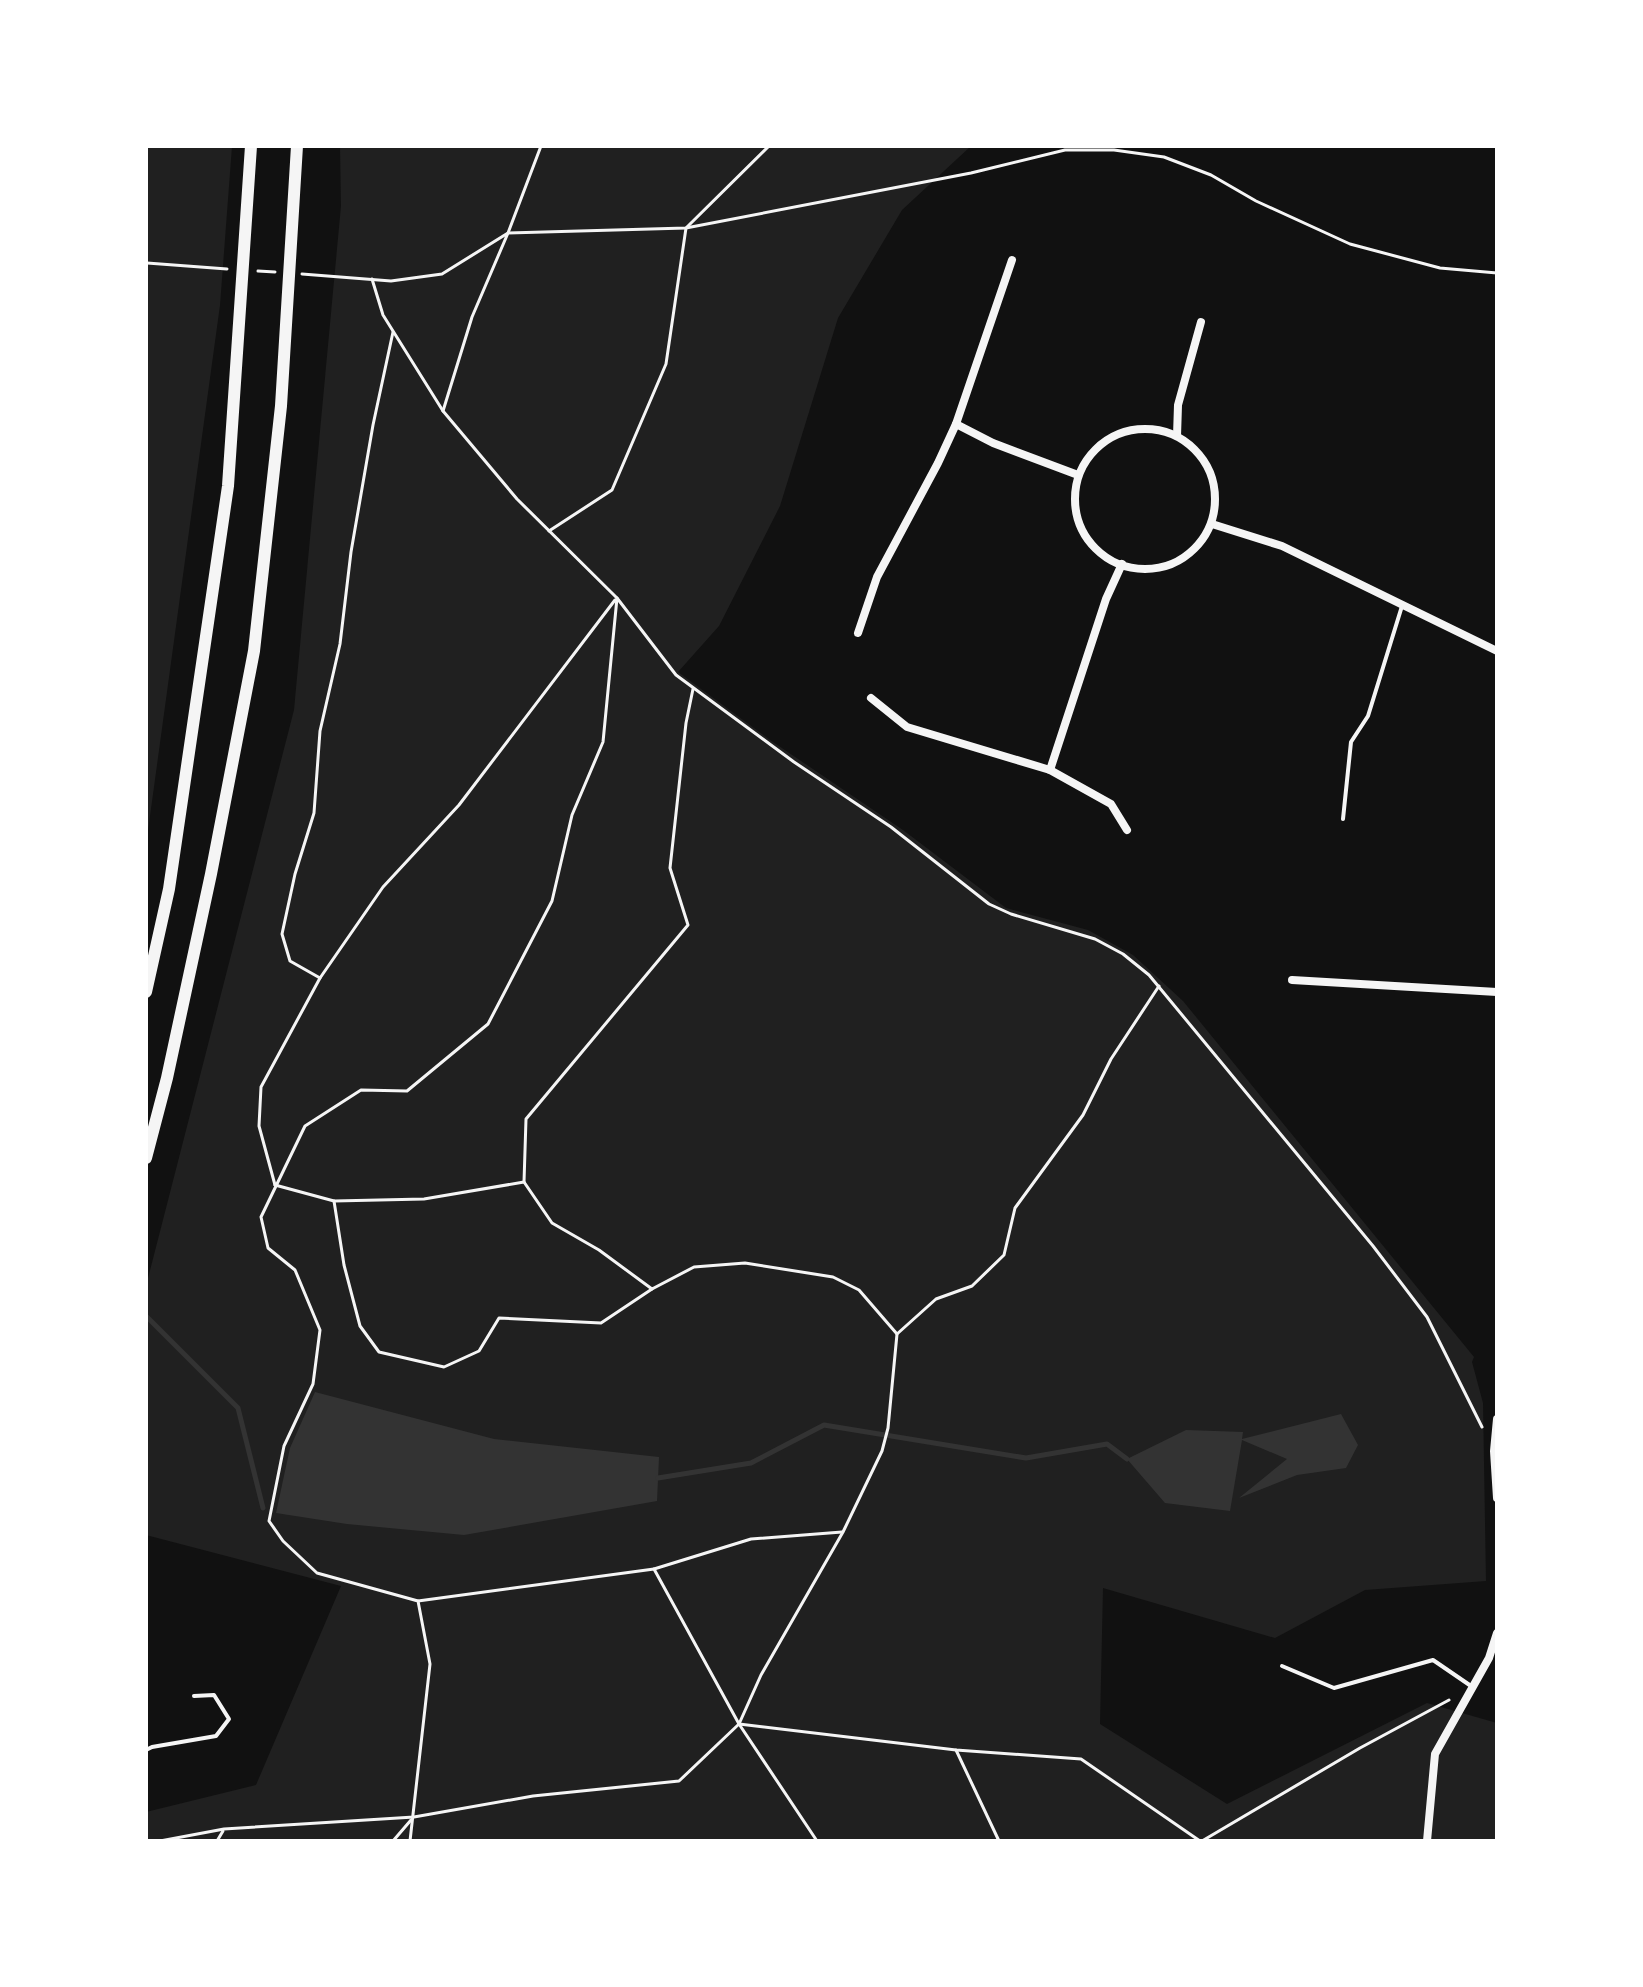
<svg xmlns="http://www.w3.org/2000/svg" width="1643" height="1987" font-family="Cabin,sans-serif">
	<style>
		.green { fill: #202020 }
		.water { fill: #333 }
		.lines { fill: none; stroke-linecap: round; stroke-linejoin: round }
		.stream { stroke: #333; stroke-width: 5 }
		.path { stroke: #f5f5f5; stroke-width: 3 }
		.service { stroke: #f5f5f5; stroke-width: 4 }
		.minor { stroke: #f5f5f5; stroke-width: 8 }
		.trunk { stroke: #f5f5f5; stroke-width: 12 }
	</style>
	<rect width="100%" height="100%" fill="#111"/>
	<g class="green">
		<polygon points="146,146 232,146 220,305 146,845"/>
		<polygon points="340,146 971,146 902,210 838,318 780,506 719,626 678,672 770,740 903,830 1006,908 1088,930 1133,955 1183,1001 1474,1357 1472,1362 1483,1403 1486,1581 1365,1590 1275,1638 1103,1588 1100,1724 1227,1804 1427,1703 1497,1723 1497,1841 146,1841 146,1812 256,1785 341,1586 146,1535 146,1286 294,710 341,206"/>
	</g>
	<g class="water">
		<polygon points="315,1392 494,1439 659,1457 657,1501 464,1535 347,1524 276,1513 290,1448"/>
		<polygon points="1341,1414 1358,1445 1346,1468 1297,1475 1239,1498 1287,1459 1242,1440 1230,1511 1165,1503 1127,1459 1186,1430 1243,1432 1242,1439"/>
	</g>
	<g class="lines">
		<g class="stream">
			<polyline points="147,1317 238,1408 263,1508"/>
			<polyline points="658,1478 751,1463 824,1425 1026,1458 1107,1444 1127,1459"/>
		</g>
		<g class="path">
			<polyline points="146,241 146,268"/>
			<polyline points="147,263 227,269"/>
			<polyline points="258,271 275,272"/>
			<polyline points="302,274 391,281 442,274 508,233 686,228 971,173 1065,150 1114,150 1164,157 1211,175 1256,201 1350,244 1440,268 1497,273"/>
			<polyline points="372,279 383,315 443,411 517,499 617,598 676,675 794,762 891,827 989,904 1011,914 1095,939 1123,954 1149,975 1373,1246 1427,1317 1482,1427"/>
			<polyline points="443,411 472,317 508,233 541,146"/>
			<polyline points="549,531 612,490 666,364 686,228 769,146"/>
			<polyline points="693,689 686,723 670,868 688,925 526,1119 524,1182 552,1223 599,1250 652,1289 694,1267 745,1263 833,1277 859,1290 897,1334 888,1428 882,1451 843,1532 761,1675 739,1724"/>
			<polyline points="320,978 290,961 282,934 295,874 314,813 320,731 340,644 351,552 373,425 393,332"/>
			<polyline points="275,1185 259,1126 261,1087 320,978 383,887 459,805 615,600"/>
			<polyline points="275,1185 334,1201 424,1199 524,1182"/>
			<polyline points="334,1201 344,1265 360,1326 379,1352 444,1367 479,1351 499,1318 601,1323 652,1289"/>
			<polyline points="897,1334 936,1299 972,1286 1004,1255 1015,1208 1083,1115 1111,1059 1159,986"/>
			<polyline points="654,1569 751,1539 842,1532"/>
			<polyline points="418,1601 654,1569 739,1724 817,1841"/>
			<polyline points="956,1750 999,1841"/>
			<polyline points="160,1841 224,1829 414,1817 533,1796 679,1781 739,1724 956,1750 1081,1759 1200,1841"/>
			<polyline points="217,1841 223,1831"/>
			<polyline points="393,1841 411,1820"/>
			<polyline points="410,1841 430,1664 418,1601 317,1573 283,1541 269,1521 284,1446 313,1384 320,1330 295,1270 268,1248 261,1217 305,1126 361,1090 407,1091 488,1024 552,901 572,815 603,742 617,598"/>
			<polyline points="1202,1841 1360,1748 1449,1700"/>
		</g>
		<g class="service">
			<polyline points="1343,819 1351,742 1368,716 1402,606"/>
			<polyline points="1282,1666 1334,1688 1433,1660 1471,1686"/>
			<polyline points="146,1750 152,1747 216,1736 229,1719 214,1695 194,1696"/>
		</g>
		<g class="minor">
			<polyline points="956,424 993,443 1078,475"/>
			<circle cx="1145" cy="499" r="70"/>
			<polyline points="1177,436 1178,405 1201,322"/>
			<polyline points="1212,524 1282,546 1497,651"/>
			<polyline points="858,633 877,577 938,463 956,424 1012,260"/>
			<polyline points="871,698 907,727 1050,770 1111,804 1127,830"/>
			<polyline points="1050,770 1106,599 1122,564"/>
			<polyline points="1292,980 1497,992"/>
			<polyline points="1497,1419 1494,1451 1497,1498"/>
			<polyline points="1427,1841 1435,1754 1489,1658 1497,1633"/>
		</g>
		<g class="trunk">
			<polyline points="146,992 169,889 228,486 251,146"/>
			<polyline points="146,1158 167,1078 211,874 254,651 281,406 297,146"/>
		</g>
	</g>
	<rect width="1643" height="1987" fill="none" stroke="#ffffff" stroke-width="296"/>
</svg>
